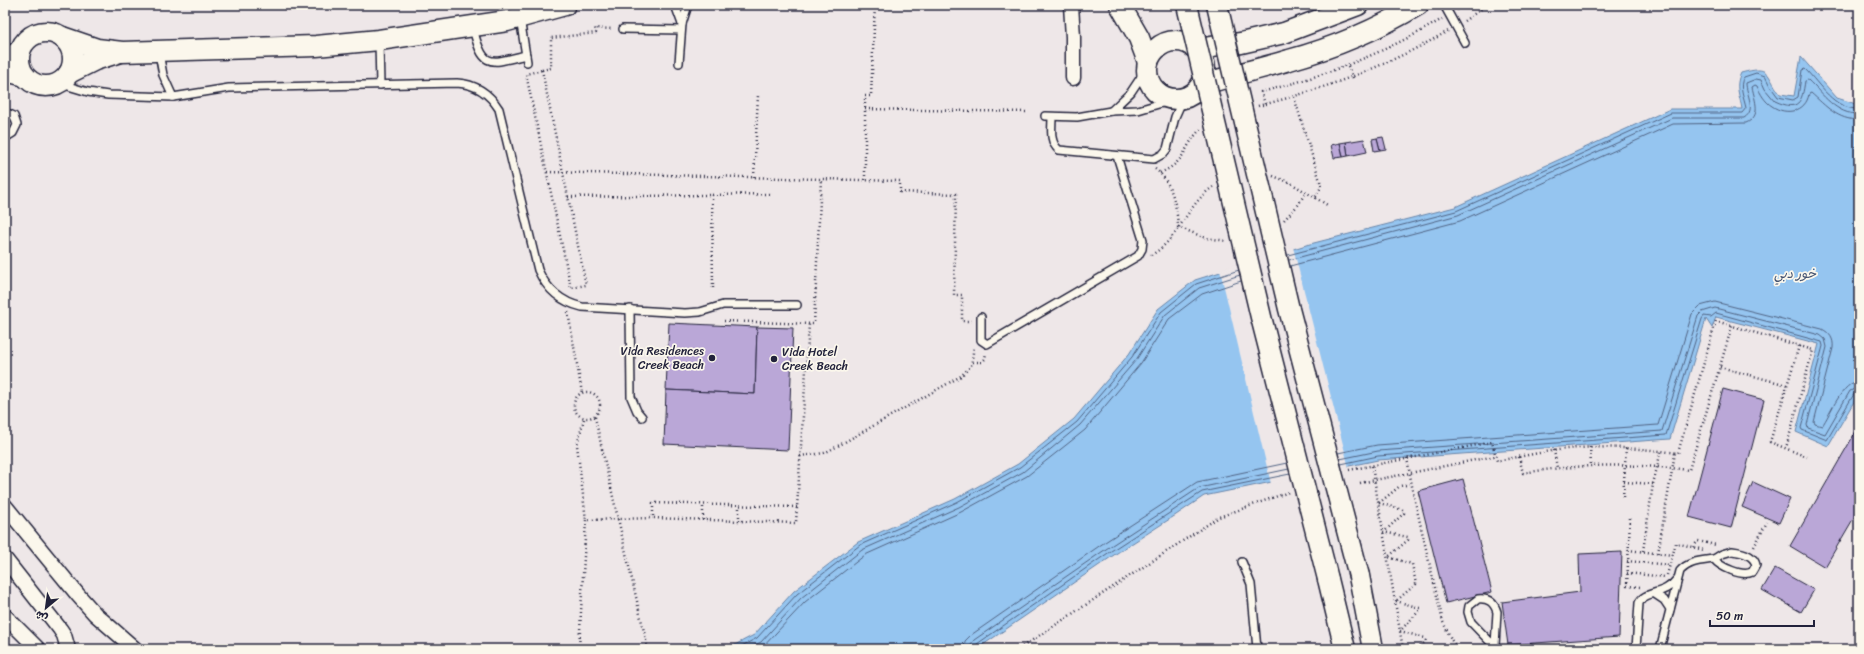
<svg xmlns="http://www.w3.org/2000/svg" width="1864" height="654" font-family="Sriracha,'Playpen Sans Arabic',sans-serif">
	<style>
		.water { fill: #95c5f0; stroke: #6784a8 }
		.pier { fill: #eee7e8 }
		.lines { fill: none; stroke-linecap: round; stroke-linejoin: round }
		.shore { stroke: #506383; stroke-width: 1 }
		.building { fill: #baa7d7; stroke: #22223b }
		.lane-casing { stroke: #22223b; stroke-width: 10 }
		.street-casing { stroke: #22223b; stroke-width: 17 }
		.secondary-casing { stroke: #22223b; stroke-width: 23 }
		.path { stroke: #22223b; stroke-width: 2.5; stroke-dasharray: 1 3; stroke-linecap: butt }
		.lane { stroke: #fbf7ec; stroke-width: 7 }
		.street { stroke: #fbf7ec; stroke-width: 14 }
		.secondary { stroke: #fbf7ec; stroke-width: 20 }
		.secondary-bridge-casing { stroke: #22223b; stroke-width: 23; stroke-linecap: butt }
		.path-bridge { stroke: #22223b; stroke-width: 2.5; stroke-dasharray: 1 3; stroke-linecap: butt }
		.secondary-bridge { stroke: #fbf7ec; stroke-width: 20 }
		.poi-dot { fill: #22223b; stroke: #fbf7ec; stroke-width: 1.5 }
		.labels { text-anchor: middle; stroke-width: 3.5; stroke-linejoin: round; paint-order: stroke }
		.poi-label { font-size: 12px; fill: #22223b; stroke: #fbf7ec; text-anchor: end }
		.water-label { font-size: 13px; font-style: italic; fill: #445371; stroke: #fbf7ec }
	</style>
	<rect width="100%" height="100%" fill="#eee7e8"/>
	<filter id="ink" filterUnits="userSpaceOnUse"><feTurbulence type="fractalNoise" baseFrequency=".025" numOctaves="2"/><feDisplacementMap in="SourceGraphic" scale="8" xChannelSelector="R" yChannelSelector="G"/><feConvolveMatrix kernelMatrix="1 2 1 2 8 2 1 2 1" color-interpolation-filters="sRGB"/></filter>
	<g filter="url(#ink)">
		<path class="water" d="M 1801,57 L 1837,98 L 1859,105 L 1859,393 L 1828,446 L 1796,432 L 1819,344 L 1716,317 L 1712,328 L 1706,319 L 1670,439 L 1378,460 L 1204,496 L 1176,515 L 1114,555 L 977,649 L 727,649 L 754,635 L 794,591 L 858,542 L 955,499 L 1018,464 L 1074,419 L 1129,354 L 1158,309 L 1195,280 L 1306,245 L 1455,207 L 1670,109 L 1742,109 C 1740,96 1734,86 1741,73 C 1771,65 1765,73 1780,94 L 1794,96 Z"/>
		<polygon class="pier" points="1293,247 1349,468 1271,484 1220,270"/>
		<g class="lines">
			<g class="shore">
				<path d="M 1288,255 L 1456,211 L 1671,113 L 1742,113 L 1746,108 C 1744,98 1738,86 1744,77 L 1756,73 L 1765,76 L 1770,86 L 1778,97 L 1793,100 L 1798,97 L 1802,70 L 1805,69 C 1820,84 1834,110 1859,109"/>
				<path d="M 1289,260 L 1458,215 L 1672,118 L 1744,118 C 1757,110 1746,94 1746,83 L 1756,79 L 1761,80 L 1765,89 L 1775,101 C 1799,112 1802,102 1805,81 L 1808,80 C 1823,94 1836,115 1859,114"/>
				<path d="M 1290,266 L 1460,221 L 1673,124 L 1746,123 C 1762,116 1755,101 1752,87 L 1755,85 L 1757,86 C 1760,93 1765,102 1772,106 C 1786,116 1806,112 1809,94 L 1811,93 C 1826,106 1837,120 1859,120"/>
				<path d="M 1338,453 L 1377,445 L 1658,425 L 1692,314 L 1700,306 L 1715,302 L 1822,329 C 1830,333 1834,339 1833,348 L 1814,422 L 1815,424 L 1822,426 C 1831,413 1842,382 1859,381"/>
				<polyline points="1340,459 1378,451 1662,431 1698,316 1702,312 1715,308 1820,335 1825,339 1827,347 1807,425 1808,428 1825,434 1850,391 1859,387"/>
				<polyline points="1341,464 1378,456 1666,435 1702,319 1704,316 1711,317 1716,313 1822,342 1823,346 1801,428 1802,430 1827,440 1854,394 1859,392"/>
				<polyline points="736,649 757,638 797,594 860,545 957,502 1020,467 1077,422 1132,357 1161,312 1196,284 1239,270"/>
				<polyline points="747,649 761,642 801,598 862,550 959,507 1023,472 1080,425 1136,360 1165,315 1199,288 1240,275"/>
				<polyline points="761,649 805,602 865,555 961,512 1027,476 1085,430 1141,363 1169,319 1202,294 1241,281"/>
				<polyline points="964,649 965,641 971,635 1105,542 1197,482 1287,463"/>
				<polyline points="970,649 971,644 974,640 1109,547 1199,488 1289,469"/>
				<polyline points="975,649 977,644 1111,551 1202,492 1290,474"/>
			</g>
		</g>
		<g class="building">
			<polygon points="1383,137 1386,149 1380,150 1377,138"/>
			<polygon points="1377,138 1380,150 1374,151 1372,139"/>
			<polygon points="1364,139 1367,152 1348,156 1346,142"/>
			<polygon points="1346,142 1348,156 1343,157 1340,143"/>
			<polygon points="1340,143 1343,157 1334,158 1331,145"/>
			<polygon points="669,323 757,327 755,394 666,390"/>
			<polygon points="757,327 793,328 788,450 664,444 666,390 755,394"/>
			<polygon points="1723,389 1764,400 1731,528 1689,517"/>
			<polygon points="1859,426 1859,509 1825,567 1790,546"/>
			<polygon points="1463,479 1492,592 1446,603 1418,491"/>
			<polygon points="1753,482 1790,499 1779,523 1742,507"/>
			<polygon points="1622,552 1619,637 1508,645 1502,602 1580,592 1579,554"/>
			<polygon points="1775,568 1814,590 1801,612 1762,590"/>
		</g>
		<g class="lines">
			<defs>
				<g id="lane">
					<polyline points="675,5 682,24"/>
					<polyline points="1444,5 1465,43"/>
					<polyline points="520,18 527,62"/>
					<path d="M 473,28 C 483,69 489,64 526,55"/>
					<polyline points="623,29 681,30"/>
					<polyline points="379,42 380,85"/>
					<polyline points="159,53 163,75 173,97"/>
					<polyline points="679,63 682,24 688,5"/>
					<path d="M 58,83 L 88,92 L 108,95 L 173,97 L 229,88 L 457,83 C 476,84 489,93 499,109 L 538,270 C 547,290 561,302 582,307 L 685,313 L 700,312 L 723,305 L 797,305"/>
					<polyline points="1111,111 1131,92 1147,68"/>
					<polyline points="5,112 14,116 17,125 13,133 5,138"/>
					<polyline points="1045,116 1077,117 1111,111 1138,110 1176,99"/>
					<path d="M 1052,117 C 1052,128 1049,142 1059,150 L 1154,159 L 1163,154 L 1167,149 L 1175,117 L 1183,99"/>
					<polyline points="630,309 631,397 637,411 642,417"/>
					<polyline points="981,317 981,340 987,344 1138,256 1142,249 1143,240 1117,156"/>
					<path d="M 1732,551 C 1741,552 1754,555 1756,565 L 1752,572 C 1742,577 1720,567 1714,559 L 1722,554 Z"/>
					<polyline points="1242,562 1251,584 1257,649"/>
					<polyline points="1655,594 1664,600 1670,609"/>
					<path d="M 1495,645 L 1497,612 C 1494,602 1488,598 1478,599 L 1469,606 L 1468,612 L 1471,622 L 1497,649"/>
					<path d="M 1636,649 L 1639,603 C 1645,590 1665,596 1677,579"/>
					<path d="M 1660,649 L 1680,571 C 1689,561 1701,561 1714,559"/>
				</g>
				<g id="street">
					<polyline points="1071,5 1073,37 1073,78"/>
					<polyline points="5,58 22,45"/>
					<polyline points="5,74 29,80"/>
					<polyline points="5,506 78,595 95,614 135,649"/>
					<polyline points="5,559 60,629 64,635 68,649"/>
					<polyline points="5,616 38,649"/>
				</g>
				<g id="secondary">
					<polyline points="1120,5 1139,38 1148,62"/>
					<circle cx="46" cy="59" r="27"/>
					<polyline points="62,37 97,49 122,52 316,46 379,40 507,21 565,5"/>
					<circle cx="1176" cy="70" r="29"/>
					<polyline points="1197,49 1241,43 1284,33 1358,5"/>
					<polyline points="69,73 95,60 117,53"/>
					<path d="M 1202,85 C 1231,75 1260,69 1289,60 C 1333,48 1378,29 1418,5"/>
					<polyline points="1359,576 1373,649"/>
					<polyline points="1328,579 1345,649"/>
				</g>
			</defs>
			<use href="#lane" class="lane-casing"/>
			<use href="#street" class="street-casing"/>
			<use href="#secondary" class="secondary-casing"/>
			<g class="path">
				<polyline points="1457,10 1465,5"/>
				<polyline points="1464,21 1487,5"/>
				<polyline points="1348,66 1353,78"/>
				<polygon points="542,70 586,285 571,288 526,74"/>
				<polyline points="542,70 551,68 551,38 596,33 595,28 613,29"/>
				<polyline points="1294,97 1320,181 1321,187 1315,198"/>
				<path d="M 1265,104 L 1261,92 C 1325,76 1385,53 1442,19"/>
				<path d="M 1258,106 C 1325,89 1388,66 1448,31"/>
				<polyline points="865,109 1028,112"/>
				<path d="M 1155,169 C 1172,181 1177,207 1178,227 L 1206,238 L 1227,241"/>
				<polyline points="547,172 900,181 900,192 956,194 954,295 962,295 962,321 971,321"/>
				<path d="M 1160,173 C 1188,161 1182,147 1201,129"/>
				<polyline points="1273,176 1289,182 1329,206"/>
				<polyline points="754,177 758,95"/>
				<polyline points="865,180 865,96 871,96 875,5"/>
				<polyline points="712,195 713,288"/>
				<polyline points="568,197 772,194"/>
				<polyline points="1284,220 1298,205 1306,192"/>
				<path d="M 1151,255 C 1178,241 1187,204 1213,187"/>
				<polyline points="568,312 582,393"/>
				<polyline points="724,321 814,324 821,179"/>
				<polyline points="1799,346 1770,442 1807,457"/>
				<polyline points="973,362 982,362 985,359 986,353"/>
				<polyline points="1720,367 1787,385"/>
				<circle cx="587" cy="405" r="13"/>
				<polyline points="595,417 602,449"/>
				<polyline points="584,419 577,445 586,520"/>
				<polyline points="1590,447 1591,465"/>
				<polyline points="1554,450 1557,468"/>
				<polyline points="800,456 824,453 836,447 961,376 971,366 974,346"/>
				<path d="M 1519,457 L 1523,473 C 1580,464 1631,463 1689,470 L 1732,326"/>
				<polyline points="1407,458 1414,497 1443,622 1452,641 1459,649"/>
				<polyline points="1372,466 1403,649"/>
				<path d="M 1349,470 L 1492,442 L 1497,461 C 1524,456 1550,450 1578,448 C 1612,446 1645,449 1678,453 L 1716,321 L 1813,350 L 1786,448"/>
				<polyline points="1624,482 1653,484"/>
				<polyline points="1360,483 1495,456"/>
				<polyline points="1623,497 1626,448"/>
				<polyline points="1379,503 1403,510 1404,513 1384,532"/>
				<polyline points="1379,503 1400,486 1412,484"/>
				<polyline points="797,507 653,503 653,518 796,523 809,324"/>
				<polyline points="1630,518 1627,586 1641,587"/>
				<polyline points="703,520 703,504"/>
				<polyline points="739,521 739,505"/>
				<polyline points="1383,532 1408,537 1408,540 1388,557 1412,564 1416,584 1396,601"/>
				<polyline points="1693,547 1698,541 1716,545"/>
				<polyline points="1754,547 1767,522"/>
				<polyline points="1628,550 1673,555"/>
				<polyline points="1643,551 1653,484 1661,451"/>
				<polyline points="1658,553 1675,453"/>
				<polyline points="1627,561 1670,565"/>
				<polyline points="1627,573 1665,577"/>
				<polyline points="1667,575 1676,543 1704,550"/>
				<polyline points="1396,601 1420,608 1420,610 1400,631 1425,638 1426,641 1417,649"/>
				<polyline points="579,649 586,520 653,518"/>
				<polyline points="1019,649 1219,517 1289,492"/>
			</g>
			<use href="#lane" class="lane"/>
			<use href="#street" class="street"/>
			<use href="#secondary" class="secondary"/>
			<defs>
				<g id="secondary-bridge">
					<polyline points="1187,5 1261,317 1328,579"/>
					<polyline points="1217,5 1289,309 1359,576"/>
				</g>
			</defs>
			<use href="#secondary-bridge" class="secondary-bridge-casing"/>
			<polyline class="path-bridge" points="602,449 648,649"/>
			<use href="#secondary-bridge" class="secondary-bridge"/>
		</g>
	</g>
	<g class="poi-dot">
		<circle cx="712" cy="358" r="4"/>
		<circle cx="774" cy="359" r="4"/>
	</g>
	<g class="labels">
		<g class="poi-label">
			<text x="704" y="355">Vida Residences<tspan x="704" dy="14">Creek Beach</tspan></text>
			<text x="782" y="356" text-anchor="start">Vida Hotel<tspan x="782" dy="14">Creek Beach</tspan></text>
		</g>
		<g class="water-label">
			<text x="1795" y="278">خور دبي</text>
		</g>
	</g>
	<rect width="1864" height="654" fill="none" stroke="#fbf7ec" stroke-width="20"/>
	<rect x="10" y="10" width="1844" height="634" fill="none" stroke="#22223b" stroke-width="1.5" filter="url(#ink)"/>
	<g transform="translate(46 608) rotate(209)" stroke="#fbf7ec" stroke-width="3" paint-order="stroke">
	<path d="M0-3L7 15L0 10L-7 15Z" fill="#22223b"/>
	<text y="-6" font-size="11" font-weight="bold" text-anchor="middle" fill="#22223b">ش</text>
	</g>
	<path d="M1710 620v6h104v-6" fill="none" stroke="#22223b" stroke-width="2"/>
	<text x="1716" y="620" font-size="12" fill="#22223b" stroke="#fbf7ec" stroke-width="3" paint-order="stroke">50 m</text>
</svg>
